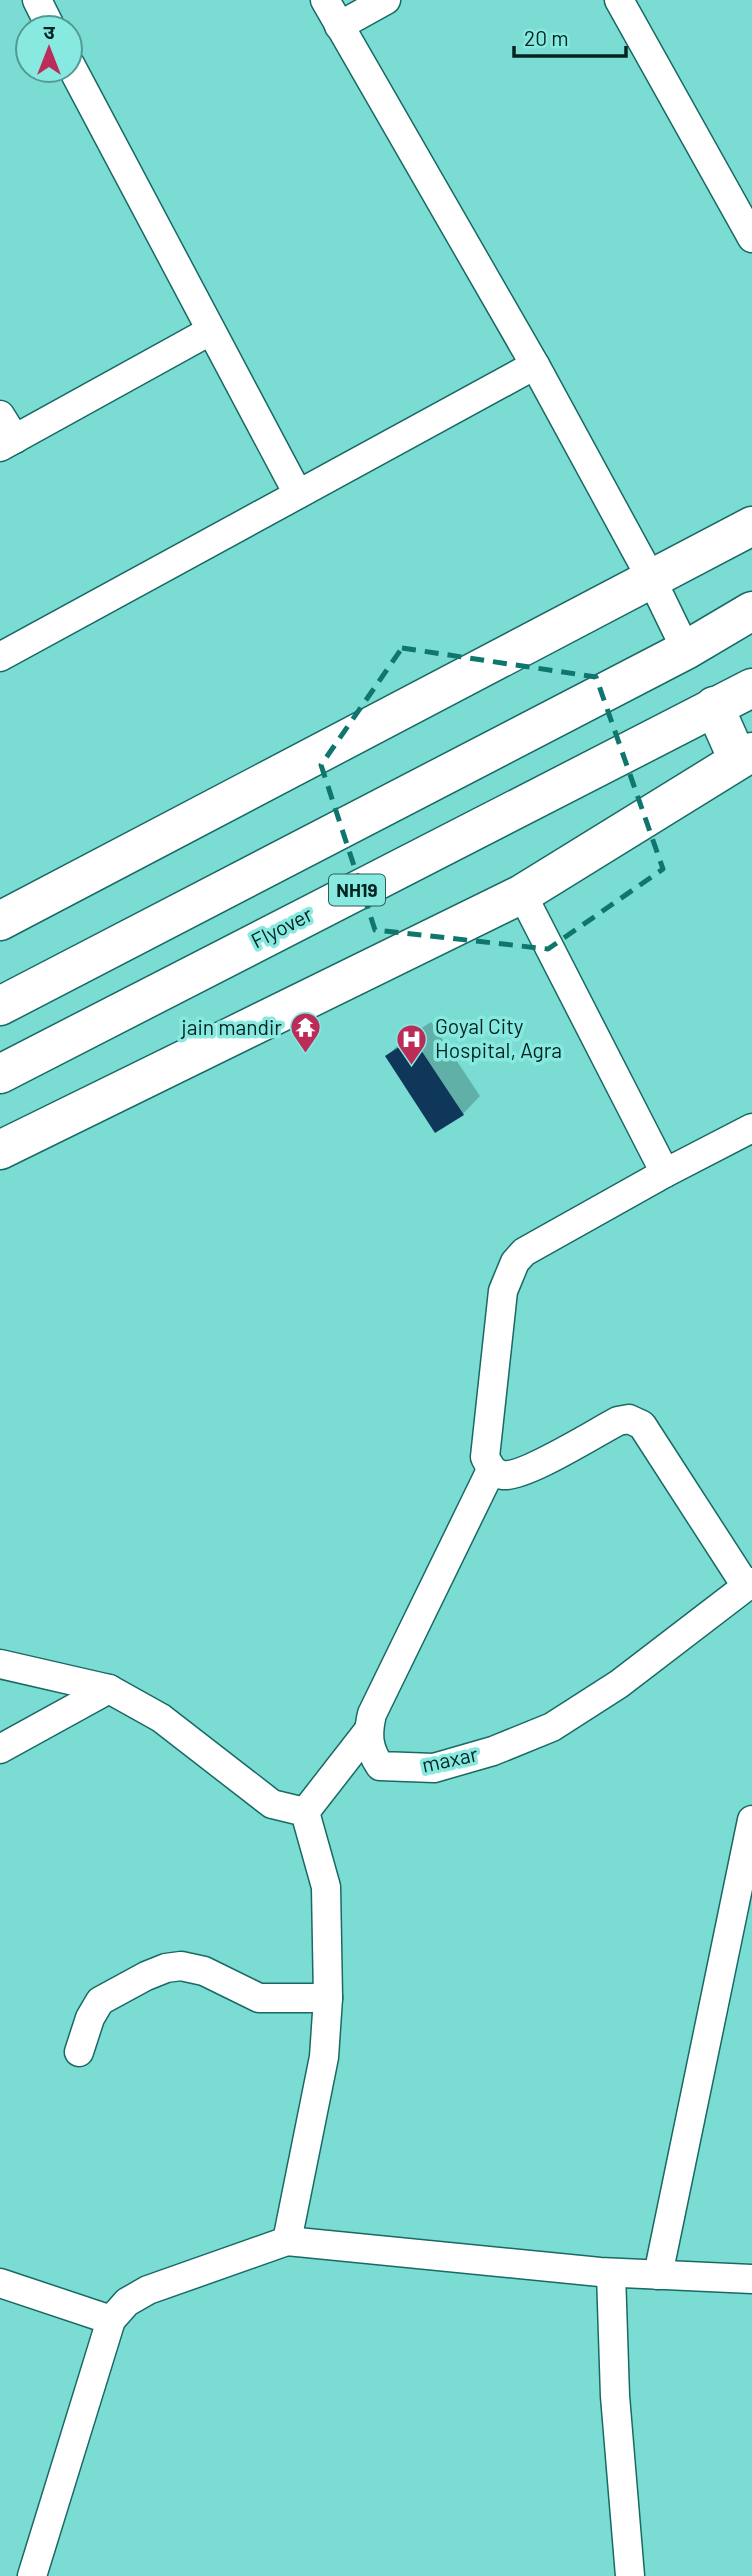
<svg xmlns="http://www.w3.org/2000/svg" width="752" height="2576" font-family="Barlow,'Noto Sans Devanagari',sans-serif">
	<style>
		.shadow { fill: #0003 }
		.building { fill: #0e3759 }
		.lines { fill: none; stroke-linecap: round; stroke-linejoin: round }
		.minor-casing { stroke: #196964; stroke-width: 31 }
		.primary-casing { stroke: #196964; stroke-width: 41 }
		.trunk-casing { stroke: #196964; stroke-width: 41 }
		.minor { stroke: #fff; stroke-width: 28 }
		.primary { stroke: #fff; stroke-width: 38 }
		.trunk { stroke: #fff; stroke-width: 38 }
		.marked { fill: none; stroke: #0f766e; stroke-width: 5; stroke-dasharray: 14 9; stroke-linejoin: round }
		.labels { text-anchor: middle; stroke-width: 7; stroke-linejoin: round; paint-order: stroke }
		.shield { fill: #87e9e0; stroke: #2b5f5a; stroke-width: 2 }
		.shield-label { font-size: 19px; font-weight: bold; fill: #042421 }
		.street-label { font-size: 21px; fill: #042421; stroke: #87e9e0 }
		.poi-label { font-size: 21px; fill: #042421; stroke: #87e9e0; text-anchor: start }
	</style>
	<rect width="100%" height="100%" fill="#7adcd3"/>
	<polygon class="shadow" points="431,1022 480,1096 463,1114 387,1056 404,1039"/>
	<polygon class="building" points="413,1038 464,1115 435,1133 385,1056"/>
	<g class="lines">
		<defs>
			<g id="minor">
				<polyline points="37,0 51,28"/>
				<polyline points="325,0 535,365 652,580 686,650"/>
				<polyline points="619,0 752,238"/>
				<polyline points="339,26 386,0"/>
				<polyline points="70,64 298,494"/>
				<polyline points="0,415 15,439"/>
				<polyline points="0,447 210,331"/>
				<polyline points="0,657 535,365"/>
				<polyline points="522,894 665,1173 752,1128"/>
				<path d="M 665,1173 L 524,1252 L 515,1262 L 503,1291 L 485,1457 C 489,1465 493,1474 503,1475 C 524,1478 595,1433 618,1421 L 629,1419 L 642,1425 L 746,1586"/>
				<path d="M 491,1470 L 372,1714 C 367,1735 368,1748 380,1766 L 434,1768 L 493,1751 L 552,1727 L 619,1684 L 752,1582"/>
				<polyline points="0,1664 109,1689 161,1718 272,1804 305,1812 326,1887 328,1998 324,2057 287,2241"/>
				<polyline points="0,1749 109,1689"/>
				<polyline points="305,1812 368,1731"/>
				<polyline points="79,2052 90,2018 100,2001 146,1976 166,1968 181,1966 204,1971 259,1998 328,1998"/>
				<polyline points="611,2273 615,2396 630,2576"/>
				<polyline points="658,2275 752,1820"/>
				<polyline points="0,2283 111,2320"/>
				<polyline points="32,2576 111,2320 127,2302 148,2290 287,2241 600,2272 752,2279"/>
			</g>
			<g id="primary">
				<polyline points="0,921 752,526"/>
				<polyline points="0,1150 522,894 752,752"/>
			</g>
			<g id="trunk">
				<polyline points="714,706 738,760"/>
				<polyline points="0,1006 686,650 752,611"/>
				<polyline points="0,1074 752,688"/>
			</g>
		</defs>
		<use href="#minor" class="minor-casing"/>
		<use href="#primary" class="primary-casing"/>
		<use href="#trunk" class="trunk-casing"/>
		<use href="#minor" class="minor"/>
		<use href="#primary" class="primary"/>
		<use href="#trunk" class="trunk"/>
	</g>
	<path class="marked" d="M 402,648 L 596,677 L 663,869 L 548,949 L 375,930 L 321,765 Z"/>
	<defs>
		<symbol id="temple-pin" viewBox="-11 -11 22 30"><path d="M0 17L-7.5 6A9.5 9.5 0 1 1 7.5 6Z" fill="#bb2c59" stroke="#87e9e0"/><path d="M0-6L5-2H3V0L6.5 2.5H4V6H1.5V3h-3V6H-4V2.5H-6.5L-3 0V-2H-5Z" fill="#fff"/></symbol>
		<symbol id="hospital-pin" viewBox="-11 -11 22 30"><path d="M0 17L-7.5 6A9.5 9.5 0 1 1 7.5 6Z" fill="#bb2c59" stroke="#87e9e0"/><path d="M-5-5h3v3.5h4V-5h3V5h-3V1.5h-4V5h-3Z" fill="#fff"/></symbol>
	</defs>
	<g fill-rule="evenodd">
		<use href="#temple-pin" x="288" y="1010" width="35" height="47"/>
		<use href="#hospital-pin" x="394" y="1022" width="35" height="47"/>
	</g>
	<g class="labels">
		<rect class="shield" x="329" y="874.5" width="56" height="31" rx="5"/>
		<g class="shield-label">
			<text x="357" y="897">NH19</text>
		</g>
		<g class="street-label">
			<text transform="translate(282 928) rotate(-27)" y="7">Flyover</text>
			<text transform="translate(450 1760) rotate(-12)" y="7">maxar</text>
		</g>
		<g class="poi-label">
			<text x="435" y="1034">Goyal City<tspan x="435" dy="24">Hospital, Agra</tspan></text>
			<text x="282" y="1035" text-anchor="end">jain mandir</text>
		</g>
	</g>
	<g transform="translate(49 49)"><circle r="33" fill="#87e9e0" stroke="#539a94" stroke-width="2"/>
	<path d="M0-5L12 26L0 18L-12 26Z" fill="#bb2c59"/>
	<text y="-10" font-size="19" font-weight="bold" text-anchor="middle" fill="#042421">उ</text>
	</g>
	<path d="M514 46v10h112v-10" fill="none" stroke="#042421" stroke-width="3.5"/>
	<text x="524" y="46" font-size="21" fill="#042421" stroke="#87e9e0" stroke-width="5" paint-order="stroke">20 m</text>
</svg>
